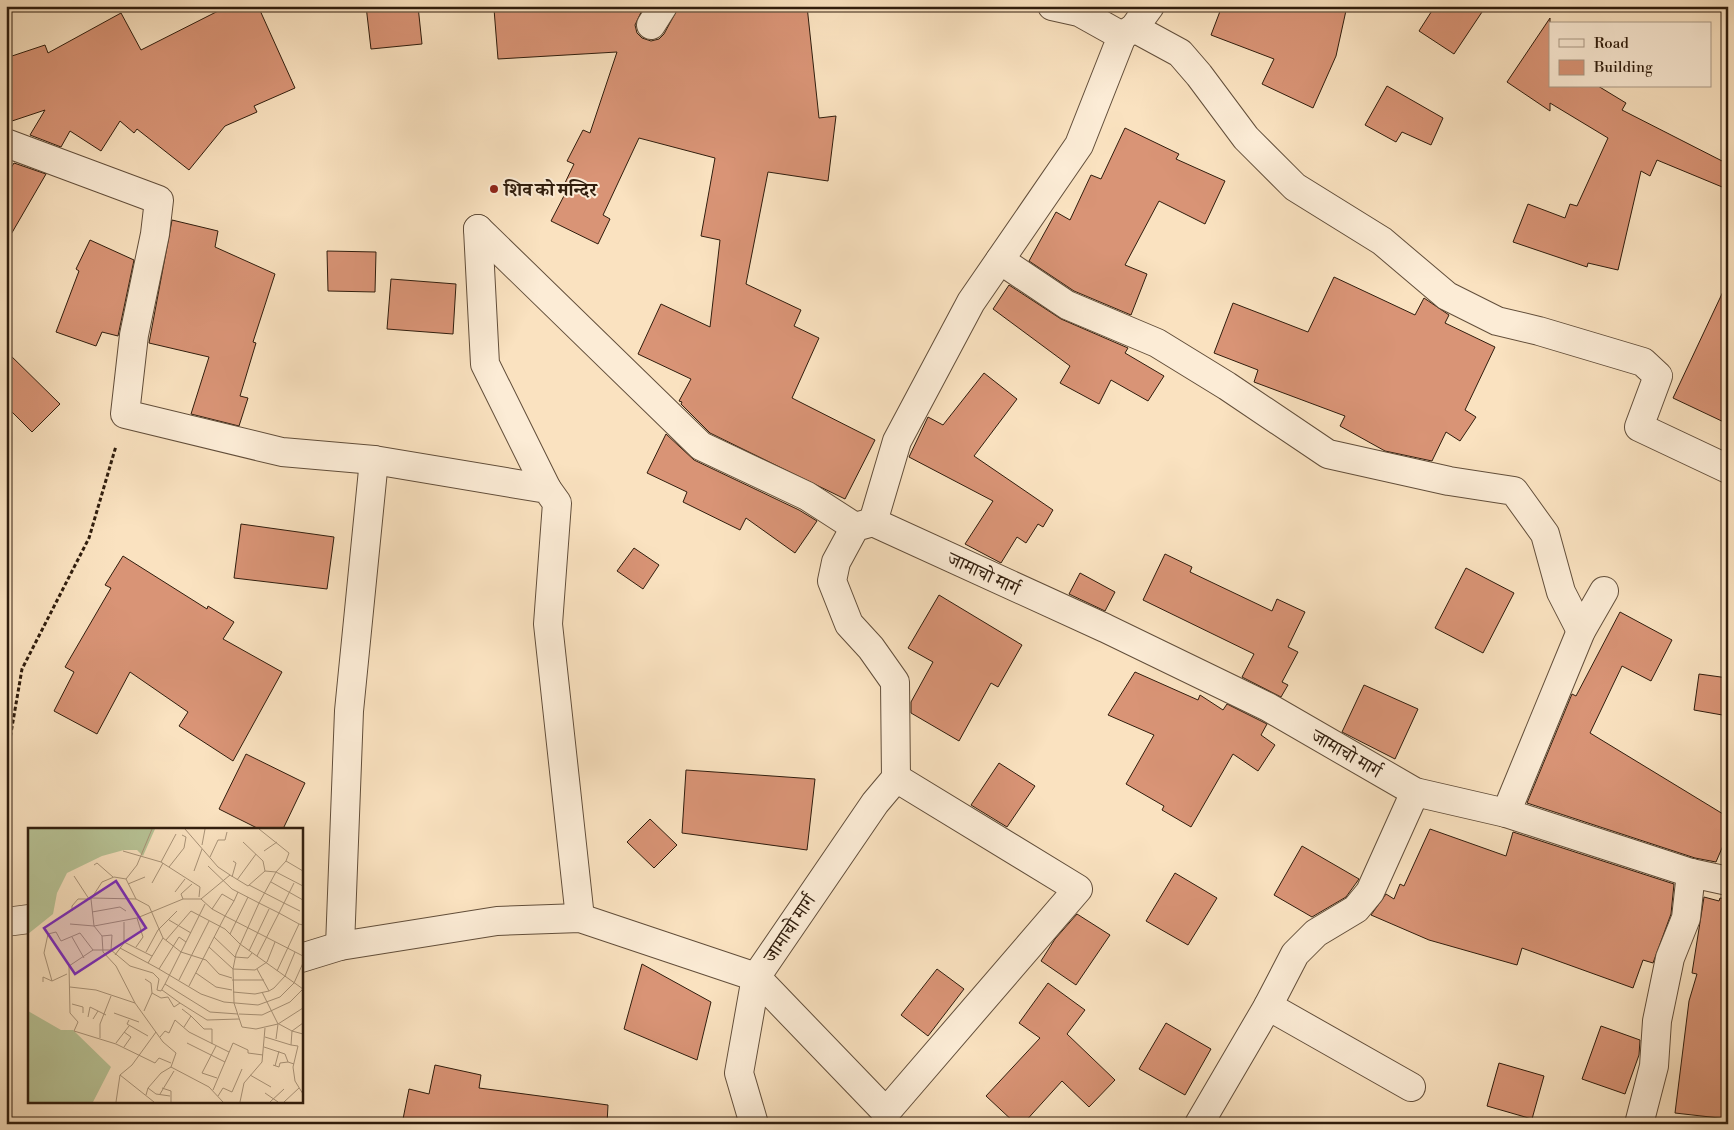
<svg xmlns="http://www.w3.org/2000/svg" width="1734" height="1130" font-family="'Libre Bodoni','Noto Serif Devanagari',serif">
	<style>
		.building { fill: #d99476; stroke: #301d0d }
		.lines { fill: none; stroke-linecap: round; stroke-linejoin: round }
		.minor-casing { stroke: #624e3a; stroke-width: 30 }
		.path { stroke: #301d0d; stroke-width: 3; stroke-dasharray: 4 2.5; stroke-linecap: butt }
		.minor { stroke: #fcecd6; stroke-width: 28 }
		.poi-dot { fill: #8f2418; stroke: #fcecd6; stroke-width: 2 }
		.labels { text-anchor: middle; stroke-width: 4; stroke-linejoin: round; paint-order: stroke }
		.poi-label { font-size: 19px; font-weight: bold; fill: #301d0d; stroke: #fcecd6; text-anchor: start }
		.street-label { font-size: 19px; fill: #301d0d; stroke: #fcecd6 }
		.inset-road { fill: none; stroke: #a99378; stroke-width: 1 }
		.view { fill: #7b2cbf; fill-opacity: 0.15; stroke: #7b2cbf; stroke-width: 2.5 }
		.inset-edge { fill: none; stroke: #301d0d; stroke-width: 2.5 }
	</style>
	<rect width="100%" height="100%" fill="#fae2c0"/>
	<filter id="stains"><feTurbulence type="fractalNoise" baseFrequency=".004" numOctaves="4"/><feColorMatrix values="0 0 0 0 .2 0 0 0 0 .09 0 0 0 0 .02 0 0 0 .5 -.17"/></filter>
	<radialGradient id="worn" r=".72"><stop offset=".6" stop-color="#630" stop-opacity="0"/><stop offset="1" stop-color="#630" stop-opacity=".3"/></radialGradient>
	<g class="building">
		<polygon points="228,6 258,6 295,88 254,106 257,112 225,126 189,170 137,129 134,133 120,121 101,151 70,131 61,147 30,135 45,110 6,123 6,58 45,45 48,53 121,13 141,50"/>
		<polygon points="366,6 418,6 422,44 371,49"/>
		<polygon points="541,6 644,6 635,25 637,33 642,38 651,41 659,39 664,34 679,6 807,6 819,118 836,116 828,181 768,172 746,284 801,310 794,326 819,338 792,398 875,440 845,499 710,433 681,404 682,402 679,401 691,379 638,354 661,304 710,327 720,240 701,236 715,158 639,138 603,215 610,219 598,244 551,221 567,190 563,187 574,164 567,161 583,130 590,133 617,52 498,59 494,9"/>
		<polygon points="1222,6 1347,6 1336,56 1313,108 1262,84 1274,59 1211,35"/>
		<polygon points="1435,6 1486,6 1454,54 1419,31"/>
		<polygon points="1550,18 1550,86 1598,86 1626,103 1622,110 1728,164 1727,189 1657,160 1650,176 1641,171 1618,270 1588,263 1587,267 1513,242 1528,204 1565,218 1570,204 1577,206 1608,138 1550,103 1550,111 1507,82"/>
		<polygon points="1387,86 1443,118 1431,145 1402,132 1396,142 1365,125"/>
		<polygon points="1125,128 1179,154 1176,159 1225,181 1205,224 1159,201 1125,265 1147,274 1131,315 1074,291 1029,261 1056,212 1070,220 1091,175 1101,179"/>
		<polygon points="14,163 46,174 6,243 6,176"/>
		<polygon points="172,220 218,231 215,247 275,274 253,342 256,343 240,396 248,398 239,426 191,414 209,357 149,343"/>
		<polygon points="90,240 134,260 118,336 102,332 96,346 56,332 79,271 76,269"/>
		<polygon points="327,251 376,252 375,292 328,291"/>
		<polygon points="1334,277 1415,315 1424,298 1449,315 1445,323 1495,347 1465,410 1476,417 1460,441 1446,432 1432,461 1385,451 1340,426 1345,416 1254,382 1258,370 1214,353 1233,303 1308,332"/>
		<polygon points="391,279 456,284 453,334 387,329"/>
		<polygon points="1728,281 1728,424 1673,398"/>
		<polygon points="1009,285 1061,319 1128,348 1125,353 1164,376 1148,401 1111,380 1099,404 1060,383 1070,366 993,309"/>
		<polygon points="6,351 60,404 32,432 6,406"/>
		<polygon points="984,373 1017,399 974,456 1053,510 1043,527 1038,524 1026,543 1017,537 1001,563 965,544 993,501 909,457 928,417 943,425"/>
		<polygon points="666,434 694,460 799,510 817,521 795,553 746,518 740,530 683,502 687,492 647,473"/>
		<polygon points="241,524 334,537 327,589 234,578"/>
		<polygon points="634,548 659,565 643,589 617,571"/>
		<polygon points="1165,554 1192,567 1190,572 1272,611 1277,599 1305,612 1288,647 1298,652 1282,682 1288,685 1281,697 1242,677 1254,654 1143,600"/>
		<polygon points="123,556 207,609 208,606 234,622 223,639 282,672 233,761 179,726 188,712 130,672 97,734 54,711 74,672 65,667 111,588 105,585"/>
		<polygon points="1466,568 1514,593 1483,653 1435,628"/>
		<polygon points="1080,573 1115,592 1105,611 1069,594"/>
		<polygon points="939,595 1022,645 998,687 991,683 959,741 911,713 911,702 933,662 908,648"/>
		<polygon points="1620,612 1672,640 1651,681 1622,666 1590,733 1728,817 1728,834 1716,862 1695,858 1527,803 1572,694 1576,696"/>
		<polygon points="1135,672 1198,700 1200,695 1223,710 1227,704 1267,724 1261,735 1275,745 1258,771 1233,754 1191,827 1162,810 1164,806 1126,784 1154,735 1108,715"/>
		<polygon points="1699,674 1728,678 1728,716 1694,710"/>
		<polygon points="1364,685 1418,709 1395,759 1342,732"/>
		<polygon points="246,754 305,783 283,829 259,829 219,809"/>
		<polygon points="999,763 1035,786 1007,827 971,805"/>
		<polygon points="686,770 815,779 807,850 682,833"/>
		<polygon points="650,819 677,845 654,868 627,842"/>
		<polygon points="1430,829 1506,856 1513,832 1674,884 1671,914 1653,963 1643,960 1633,988 1522,948 1517,965 1429,940 1371,915 1386,894 1394,899 1400,884 1404,886"/>
		<polygon points="1302,846 1359,879 1346,897 1312,917 1274,895"/>
		<polygon points="1175,873 1217,898 1188,945 1146,921"/>
		<polygon points="1704,897 1719,901 1720,898 1728,899 1728,1119 1675,1113 1689,1001 1697,974 1692,973"/>
		<polygon points="1077,914 1110,935 1076,985 1041,961 1055,939"/>
		<polygon points="642,964 711,1002 697,1060 624,1029"/>
		<polygon points="937,969 964,989 928,1036 901,1015"/>
		<polygon points="1048,983 1085,1010 1067,1034 1115,1080 1089,1107 1062,1081 1023,1124 1016,1124 986,1096 1040,1038 1019,1023"/>
		<polygon points="1166,1023 1211,1049 1185,1095 1139,1069"/>
		<polygon points="1601,1026 1640,1040 1639,1055 1625,1094 1582,1079"/>
		<polygon points="1499,1063 1544,1076 1532,1119 1487,1106"/>
		<polygon points="435,1065 481,1075 479,1088 608,1105 607,1124 402,1124 409,1089 429,1094"/>
	</g>
	<g class="lines">
		<defs>
			<g id="minor">
				<polyline points="651,25 663,6"/>
				<polyline points="1134,28 1180,53 1199,75 1246,138 1295,187 1382,241 1447,296 1497,321 1539,331 1643,362 1658,376 1639,427 1728,469"/>
				<polyline points="1122,36 1134,28 1150,6"/>
				<polyline points="6,143 159,200 155,234 134,335 125,414 282,452 374,460 547,489 557,503 548,624 580,918"/>
				<polyline points="478,229 701,446 807,496 855,527"/>
				<polyline points="478,229 485,364 547,489"/>
				<polyline points="1000,260 1067,305 1157,343 1227,386 1328,454 1449,481 1514,491 1545,534 1561,592 1581,631"/>
				<polyline points="873,522 897,441 971,302 1079,145 1122,36 1079,12 1052,6"/>
				<polyline points="1506,813 1581,631 1604,591"/>
				<polyline points="6,922 29,919"/>
				<polyline points="340,946 349,711 374,460"/>
				<polyline points="301,958 340,946 497,921 580,918 756,977 886,1112 1078,889 896,778"/>
				<polyline points="1268,1006 1411,1087"/>
				<polyline points="754,1124 739,1073 756,977 875,803 896,778 895,682 871,648 849,624 832,581 836,562 855,527 873,522 1105,628 1268,707 1415,792 1506,813 1691,873 1728,881"/>
				<polyline points="1199,1124 1268,1006 1295,954 1316,933 1356,909 1370,892 1415,792"/>
				<polyline points="1639,1124 1654,1066 1657,1021 1670,958 1686,918 1691,873"/>
			</g>
		</defs>
		<use href="#minor" class="minor-casing"/>
		<polyline class="path" points="6,762 22,669 89,538 116,446"/>
		<use href="#minor" class="minor"/>
	</g>
	<circle class="poi-dot" cx="494" cy="189" r="5"/>
	<g class="labels">
		<g class="poi-label">
			<text x="504" y="196">शिव को मन्दिर</text>
		</g>
		<g class="street-label">
			<text transform="translate(984 573) rotate(25)" y="7">जामाचो मार्ग</text>
			<text transform="translate(1347 753) rotate(30)" y="7">जामाचो मार्ग</text>
			<text transform="translate(789 928) rotate(-56)" y="7">जामाचो मार्ग</text>
		</g>
	</g>
	<g transform="translate(28 828)">
		<rect width="275" height="275" fill="#fae2c0"/>
		<path d="M 0,1 L 127,1 L 115,28 L 109,22 L 96,22 L 74,28 L 39,45 L 29,65 L 25,86 L 0,106 ZM 0,183 L 33,202 L 45,202 L 83,239 L 65,274 L 0,274 Z" fill="#b8c497"/>
		<path class="inset-road" d="M 157,1 L 190,39 L 202,47M 231,1 L 261,25 L 258,33M 148,6 L 133,34 L 172,59 L 171,69M 215,14 L 235,33 L 237,43M 174,17 L 177,1M 95,23 L 133,34M 236,23 L 249,14M 182,29 L 190,12 L 197,12 L 199,4M 66,37 L 69,35 L 85,49M 180,38 L 204,61 L 231,75 L 248,44 L 275,58M 141,39 L 156,20 L 158,9 L 154,7M 166,43 L 174,21M 46,48 L 61,71M 204,49 L 208,35 L 205,33M 98,51 L 109,37 L 124,1M 209,52 L 228,26M 243,54 L 275,72M 124,55 L 135,35M 100,56 L 117,49M 221,57 L 256,75 L 266,55M 147,64 L 157,51M 64,70 L 108,71M 63,71 L 74,54 L 86,49 L 98,51 L 108,71 L 121,78 L 135,110 L 153,124 L 137,156 L 182,184 L 210,186M 155,71 L 153,66 L 164,56M 173,71 L 184,81 L 194,66 L 206,73 L 210,64M 206,73 L 197,88 L 275,128M 177,76 L 153,124 L 178,132 L 191,146 L 204,150M 44,83 L 44,78 L 50,71 L 63,71 L 66,98M 64,84 L 92,79 L 98,83M 141,92 L 163,105M 42,96 L 66,98M 271,96 L 251,85 L 256,75 L 272,83M 202,106 L 220,69M 74,108 L 84,107 L 83,122 L 65,122 L 41,138 L 42,185 L 50,194 L 46,203 L 88,216 L 127,235 L 131,230 L 143,235M 44,109 L 56,130M 186,109 L 207,129 L 220,130 L 224,125M 138,112 L 163,83 L 197,101 L 212,116 L 275,161M 96,114 L 124,128M 158,114 L 151,109 L 131,141 L 173,166 L 196,174 L 230,177 L 252,169 L 266,155 L 275,135M 108,119 L 115,109 L 109,90M 181,119 L 205,141 L 227,142 L 239,134 L 247,114M 92,120 L 120,135M 83,122 L 102,138 L 125,145 L 131,151 L 129,162 L 133,163 L 137,156M 221,123 L 241,81M 118,124 L 130,102 L 149,83M 87,127 L 96,115 L 96,94M 229,128 L 251,85 L 231,75 L 208,126 L 205,141 L 206,175 L 214,199 L 228,201 L 250,196 L 234,164M 131,141 L 120,135 L 135,110M 229,141 L 241,163 L 246,160 L 257,148 L 267,124M 249,143 L 271,96 L 275,97M 168,145 L 188,159 L 204,162M 151,152 L 181,93M 204,152 L 236,152M 24,153 L 16,125 L 20,106 L 28,104 L 33,113 L 52,105 L 65,122M 15,154 L 15,149 L 24,153 L 39,146M 161,158 L 197,88 L 184,81M 42,159 L 68,162 L 107,175M 134,162 L 152,175M 205,164 L 227,166 L 241,163M 124,165 L 133,170 L 140,169 L 146,179 L 152,175 L 179,192 L 211,191M 44,176 L 55,179 L 55,185M 154,181 L 163,188 L 156,199M 116,183 L 124,165 L 123,155 L 117,151M 86,185 L 111,194M 211,186 L 234,187 L 262,174 L 275,161M 163,188 L 176,201 L 184,201 L 184,216M 60,189 L 62,179 L 70,183M 65,191 L 70,183 L 78,187M 101,192 L 99,196 L 120,208M 250,196 L 275,180M 251,196 L 264,203 L 275,195M 275,206 L 264,203 L 263,217 L 270,218 L 265,239 L 267,253 L 275,266M 132,209 L 137,203 L 141,205 L 147,192 L 161,204 L 201,224M 237,209 L 263,217M 72,210 L 72,196 L 83,168M 248,211 L 250,196M 88,215 L 101,198M 159,215 L 197,234M 188,218 L 174,245 L 189,250M 96,219 L 103,209 L 96,204M 236,219 L 257,226 L 260,234 L 266,236M 245,237 L 251,239 L 252,235 L 260,234M 247,238 L 251,223M 92,247 L 126,274M 222,247 L 243,259M 120,260 L 133,245 L 143,239M 134,260 L 143,263 L 143,274M 185,262 L 205,215 L 220,222 L 220,225 L 235,227M 237,265 L 250,274M 132,266 L 146,243M 118,267 L 120,260 L 128,266 L 142,268M 190,268 L 195,260 L 204,264 L 214,241M 88,274 L 92,247 L 104,237 L 128,204M 195,274 L 181,259 L 143,239 L 148,225 L 135,214 L 107,175 L 88,138 L 75,124 L 74,108 L 66,98 L 109,90 L 155,71 L 173,71 L 202,47 L 220,58 L 237,43 L 248,44 L 258,33 L 275,43M 212,274 L 216,255 L 234,234 L 237,200M 242,274 L 256,261M 256,274 L 271,260"/>
		<path class="view" d="M 88,53 L 118,100 L 47,146 L 16,100 Z"/>
		<rect width="275" height="275" class="inset-edge"/>
	</g>
	<rect width="1734" height="1130" fill="none" stroke="#fae2c0" stroke-width="25"/>
	<rect x="8" y="8" width="1719" height="1115" fill="none" stroke="#301d0d" stroke-width="2.5"/>
	<rect x="12" y="12" width="1709" height="1105" fill="none" stroke="#301d0d"/>
	<rect x="1549" y="22" width="162" height="65" fill="#fcecd6" stroke="#aa9986"/>
	<rect x="1559" y="39" width="25" height="8" fill="#fcecd6" stroke="#aa9986"/>
	<text x="1594" y="48" font-size="15" fill="#301d0d">Road</text>
	<rect x="1559" y="60" width="25" height="15" fill="#d99476" stroke="#aa9986"/>
	<text x="1594" y="72" font-size="15" fill="#301d0d">Building</text>
	<rect width="100%" height="100%" filter="url(#stains)"/>
	<rect width="100%" height="100%" fill="url(#worn)"/>
</svg>
